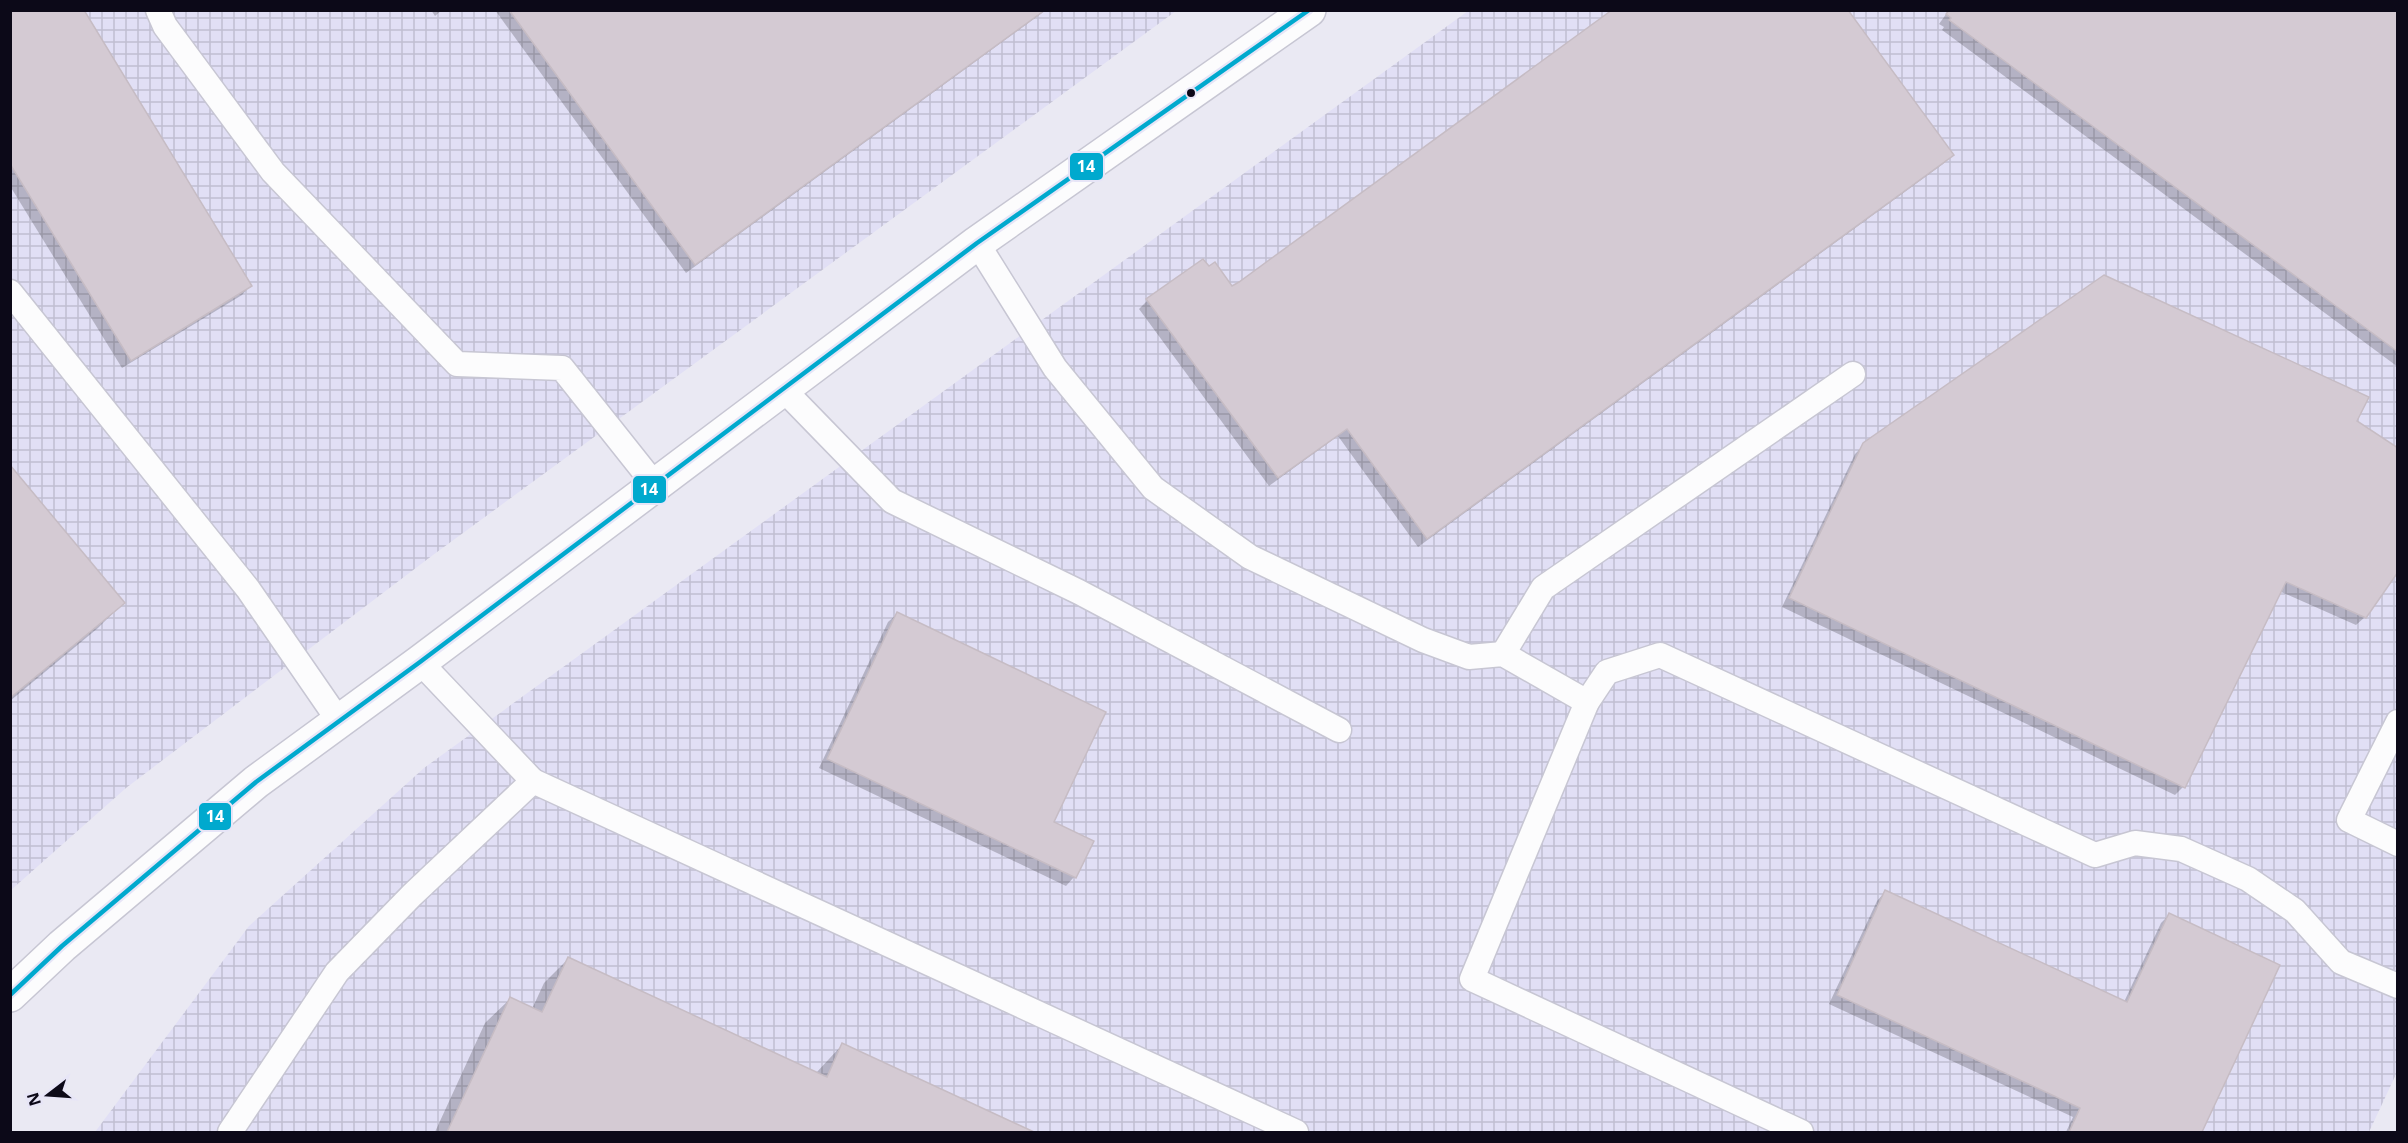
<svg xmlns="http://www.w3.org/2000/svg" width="2408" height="1143" font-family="'Noto Sans',sans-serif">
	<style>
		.industrial { fill: url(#industrial-grid) }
		.shadow { fill: #0003 }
		.building { fill: #d4cad3; stroke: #c6bcc4; stroke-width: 1.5 }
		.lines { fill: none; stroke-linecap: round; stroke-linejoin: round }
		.service-casing { stroke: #c7c6d3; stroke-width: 27 }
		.minor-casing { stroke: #c7c6d3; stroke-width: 36 }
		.service { stroke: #fcfcfd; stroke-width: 24 }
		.minor { stroke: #fcfcfd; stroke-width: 33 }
		.bus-1-casing { stroke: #e7e5f7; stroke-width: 9 }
		.bus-1 { stroke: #00a9ce; stroke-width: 4.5 }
		.bus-dot { fill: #0c0918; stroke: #e7e5f7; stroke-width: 2 }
		.line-badge { stroke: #e7e5f7; stroke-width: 2 }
		.badge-label { font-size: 16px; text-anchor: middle; font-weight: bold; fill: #fff }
	</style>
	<defs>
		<pattern id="industrial-grid" width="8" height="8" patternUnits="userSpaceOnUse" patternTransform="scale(1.5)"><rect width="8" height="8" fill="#e1dff5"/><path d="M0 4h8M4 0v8" fill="none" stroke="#c0bed1"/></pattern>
	</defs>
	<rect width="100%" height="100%" fill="#eae9f3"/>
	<g class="industrial">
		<polygon points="11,11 1176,11 433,555 126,788 11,890"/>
		<polygon points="1468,11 2397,11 2398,1070 2369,1132 95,1132 249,926 424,768"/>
	</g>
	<g class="shadow">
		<polygon points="10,10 250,286 242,295 122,368 10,186"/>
		<polygon points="431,10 442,10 435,16"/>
		<polygon points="495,10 1046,10 686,273"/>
		<polygon points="1949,10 2398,10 2398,367 1942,30 1944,27 1939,24"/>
		<polygon points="1952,155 1943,164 1418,547 1338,436 1269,486 1139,309 1147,301 1231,287"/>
		<polygon points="2356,421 2365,617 2356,625 2279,591 2183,787 2175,795 1782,607 1855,454 1864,445"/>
		<polygon points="10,467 123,603 98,628 10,701"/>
		<polygon points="897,614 1052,822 1092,842 1074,877 1066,886 819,768 888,622"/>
		<polygon points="1885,892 2124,1002 2161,923 2169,915 2278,966 2200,1132 2066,1132 2073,1117 1829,1004 1877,901"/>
		<polygon points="568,959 816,1073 842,1045 1030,1132 435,1132 485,1023 510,999 532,1009 544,983"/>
	</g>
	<g class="building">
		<polygon points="10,10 84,10 252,286 131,361 10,164"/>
		<polygon points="509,10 1045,10 695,265"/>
		<polygon points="1612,10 1848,10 1954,155 1427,539 1347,429 1278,478 1146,299 1203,259 1209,266 1215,262 1232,286 1239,282"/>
		<polygon points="1949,10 2398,10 2398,352 1949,20 1951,18 1946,14"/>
		<polygon points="2104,275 2369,397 2357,421 2398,448 2398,572 2366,618 2286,582 2185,788 1789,598 1863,443"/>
		<polygon points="10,465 125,603 10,698"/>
		<polygon points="897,612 1106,712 1054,822 1094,841 1076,878 827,759"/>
		<polygon points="1885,890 2127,1002 2169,913 2280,965 2202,1132 2069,1132 2080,1108 1837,995"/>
		<polygon points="568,957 827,1077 842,1043 1034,1132 447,1132 510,997 542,1012"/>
	</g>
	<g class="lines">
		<defs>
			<g id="service">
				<polyline points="158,10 165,26 273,172 457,364 562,368 655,485"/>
				<polyline points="977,243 1055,368 1153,488 1250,557 1423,640 1469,657 1503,654 1587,702"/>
				<polyline points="10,292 248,589 339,721"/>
				<polyline points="783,389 892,501 1079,592 1339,730"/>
				<polyline points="1503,654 1543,588 1853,374"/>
				<polyline points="2398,722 2349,820 2398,844"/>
				<polyline points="533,781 1296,1132"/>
				<polyline points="230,1132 337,972 412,895 533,781 420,662"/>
				<polyline points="1801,1132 1472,979 1587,702 1607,672 1660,655 2095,855 2135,843 2181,849 2248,879 2295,911 2341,962 2398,986"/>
			</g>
			<polyline id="minor" points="10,995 62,946 256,782 420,662 977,243 1309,10"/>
		</defs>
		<use href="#service" class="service-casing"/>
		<use href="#minor" class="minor-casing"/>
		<use href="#service" class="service"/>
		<use href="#minor" class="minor"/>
		<defs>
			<polyline id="bus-1" points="10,995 62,946 256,782 420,662 977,243 1309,10"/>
		</defs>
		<use href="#bus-1" class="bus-1-casing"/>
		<use href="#bus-1" class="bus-1"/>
	</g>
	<circle class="bus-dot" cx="1191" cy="93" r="5"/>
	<g class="line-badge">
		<rect x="1069" y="152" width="35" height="29" rx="6" fill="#00a9ce"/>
		<rect x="632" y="475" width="35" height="29" rx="6" fill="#00a9ce"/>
		<rect x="198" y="802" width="34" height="29" rx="6" fill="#00a9ce"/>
	</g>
	<g class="badge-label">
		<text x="1086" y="172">14</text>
		<text x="649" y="495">14</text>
		<text x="215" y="822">14</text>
	</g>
	<rect width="2408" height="1143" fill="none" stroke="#0c0918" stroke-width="24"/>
	<g transform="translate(48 1095) rotate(253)" stroke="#e7e5f7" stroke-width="4.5" paint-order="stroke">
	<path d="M0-4.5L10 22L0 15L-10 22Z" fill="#0c0918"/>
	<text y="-9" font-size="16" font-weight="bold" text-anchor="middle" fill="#0c0918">N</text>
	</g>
</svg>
